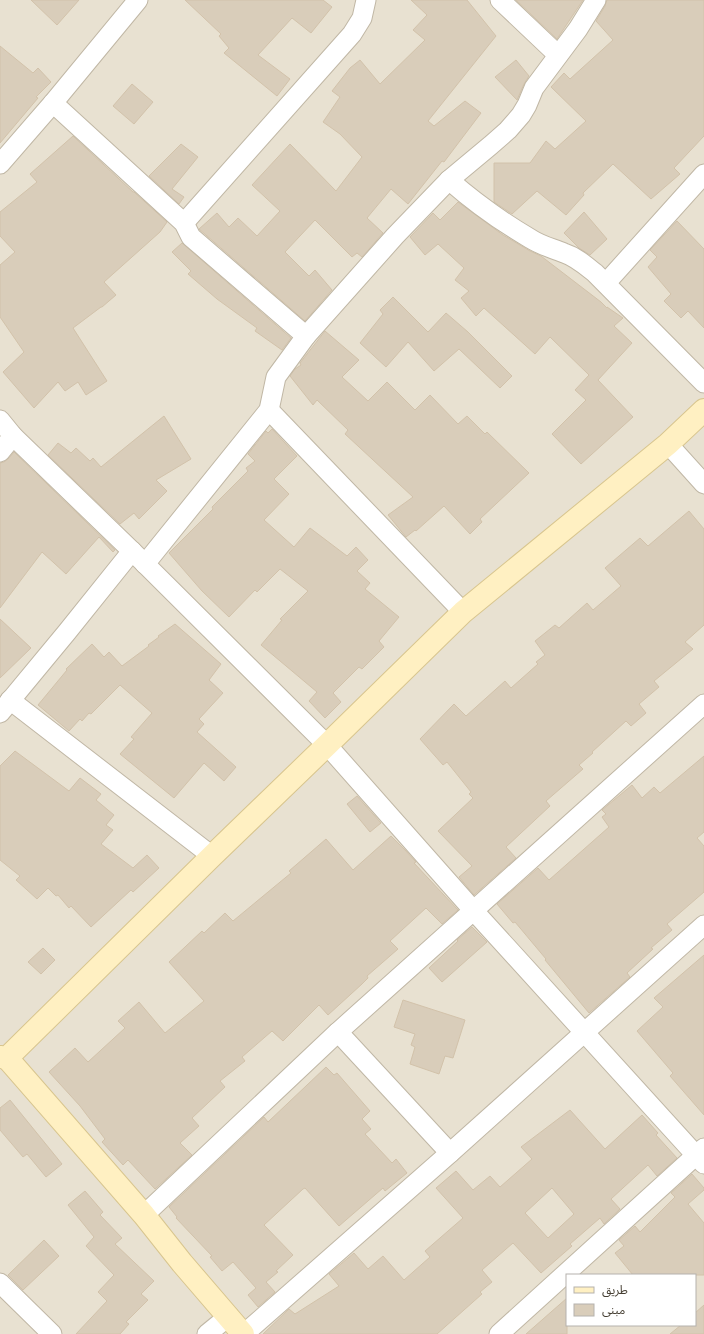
<svg xmlns="http://www.w3.org/2000/svg" width="704" height="1334" font-family="Helvetica,'Noto Sans Arabic',sans-serif">
	<style>
		.residential { fill: #e8e1d1; fill-rule: evenodd }
		.building { fill: #d9cdba; stroke: #d2c2aa; fill-rule: evenodd }
		.lines { fill: none; stroke-linecap: round; stroke-linejoin: round }
		.street-casing { stroke: #c0b7a5; stroke-width: 21 }
		.secondary-casing { stroke: #d8c58e; stroke-width: 24 }
		.street { stroke: #fff; stroke-width: 19 }
		.secondary { stroke: #fff0c2; stroke-width: 22 }
	</style>
	<rect width="100%" height="100%" fill="#f4efe3"/>
	<path class="residential" d="M 0,0 L 704,0 L 704,1334 L 0,1334 ZM 567,1275 L 695,1275 L 695,1325 L 567,1325 Z"/>
	<g class="building">
		<polygon points="31,0 79,0 57,25"/>
		<polygon points="185,0 323,0 332,7 311,33 292,18 258,55 290,79 277,96 224,53 229,48 219,36 221,34"/>
		<polygon points="411,0 467,0 496,36 428,121 434,126 465,101 481,113 444,162 442,161 408,204 391,189 367,218 383,233 362,257 357,253 352,257 315,220 285,252 309,276 315,270 332,290 305,321 199,229 217,213 229,227 238,218 257,236 280,211 252,185 290,144 336,191 362,157 340,134 323,122 340,97 332,91 350,68 360,60 380,84 425,40 413,30 427,15"/>
		<polygon points="516,0 583,0 557,39"/>
		<polygon points="607,0 704,0 704,136 674,168 680,174 651,199 613,164 583,193 584,195 566,215 537,191 512,214 494,202 494,163 530,163 546,141 555,149 586,121 551,87 564,73 570,79 613,40 596,21 605,6"/>
		<polygon points="0,46 33,73 38,68 51,82 36,97 38,98 0,143"/>
		<polygon points="516,60 529,76 524,84 517,100 495,77"/>
		<polygon points="132,84 153,102 134,124 113,106"/>
		<polygon points="73,136 133,192 134,192 167,222 160,232 104,282 116,295 102,307 101,307 73,328 107,381 86,395 78,382 65,391 58,382 34,408 3,372 24,352 0,317 0,265 15,252 0,236 0,212 37,182 30,174"/>
		<polygon points="181,144 198,157 172,189 184,197 179,204 149,176"/>
		<polygon points="458,202 503,235 530,251 541,256 601,302 607,308 607,307 623,318 614,326 632,343 598,380 633,417 581,464 552,434 586,400 575,390 589,375 550,337 535,354 484,308 476,316 461,298 469,291 455,280 464,268 438,244 425,255 410,237 433,213 440,220"/>
		<polygon points="584,212 607,239 590,255 579,248 564,233"/>
		<polygon points="677,221 704,249 704,328 688,311 681,318 664,301 671,294 648,267 657,257 650,250"/>
		<polygon points="182,243 291,338 282,350 255,331 257,328 217,299 188,274 191,271 172,252"/>
		<polygon points="393,297 428,332 446,313 468,332 512,376 500,388 459,349 434,371 408,342 386,367 360,343 383,314 380,310"/>
		<polygon points="325,331 359,360 342,377 368,401 387,382 415,410 430,395 458,424 467,416 485,434 487,432 529,473 480,519 482,522 470,534 444,506 416,531 415,530 406,537 388,515 413,497 345,434 348,430 317,400 313,405 290,376 295,369 301,365 300,363"/>
		<polygon points="164,416 191,459 156,480 167,491 139,519 134,513 120,524 48,455 58,443 71,453 76,448 90,461 93,458 101,467"/>
		<polygon points="272,429 297,456 274,479 289,494 264,520 294,547 310,528 347,556 356,547 368,560 357,571 370,583 365,589 399,617 379,641 384,647 362,669 359,667 333,693 341,702 325,718 309,701 317,692 261,645 282,620 280,619 308,591 280,569 257,592 255,590 229,617 202,591 169,553 213,509 212,507 248,471 246,468 255,461 248,454 266,431 268,433"/>
		<polygon points="14,452 115,550 113,552 99,537 66,574 42,552 0,608 0,463 4,462 8,459"/>
		<polygon points="689,511 704,529 704,625 685,642 693,649 654,681 659,687 639,704 646,713 631,726 626,721 592,752 593,753 579,765 583,769 546,801 550,806 506,847 516,858 474,895 459,877 472,866 438,831 473,798 469,794 471,792 447,762 443,765 420,739 454,704 466,716 505,681 511,688 538,664 536,662 545,655 535,641 555,625 559,628 587,603 593,610 621,586 605,568 640,538 648,546"/>
		<polygon points="0,619 31,648 0,678"/>
		<polygon points="175,624 221,664 209,680 223,693 199,719 204,724 197,732 236,767 224,781 204,763 174,798 120,754 134,739 131,737 152,713 120,685 91,714 89,713 82,721 80,719 69,731 38,705 67,670 66,669 92,644 104,657 109,652 122,666 149,646 148,645 159,637 158,636"/>
		<polygon points="15,751 69,791 80,778 101,794 96,800 114,815 106,825 113,830 101,844 133,868 147,855 159,868 133,892 131,890 91,927 71,906 69,908 58,895 56,896 48,888 37,899 16,880 20,876 0,860 0,766"/>
		<polygon points="704,756 704,832 697,838 704,846 704,892 667,924 672,930 651,948 653,949 627,973 630,977 589,1013 545,960 546,959 515,922 513,923 497,904 538,868 549,880 609,827 602,817 606,814 602,810 632,785 642,798 654,787 660,793"/>
		<polygon points="357,796 381,823 370,832 347,804"/>
		<polygon points="391,836 405,850 416,862 414,863 458,910 442,924 426,908 390,941 398,949 367,976 368,978 362,984 328,1015 319,1005 283,1041 272,1031 242,1057 245,1061 220,1081 225,1087 192,1118 199,1126 180,1143 192,1155 155,1189 128,1160 123,1165 102,1142 105,1139 80,1106 49,1072 75,1048 88,1062 125,1028 118,1021 139,1002 165,1033 204,1001 169,962 202,931 204,933 225,913 233,921 291,873 289,871 326,839 353,870"/>
		<polygon points="472,927 487,942 442,982 429,968 458,941 457,940"/>
		<polygon points="43,948 55,960 41,974 28,962"/>
		<polygon points="704,955 704,1115 670,1076 673,1073 637,1031 663,1007 654,998"/>
		<polygon points="403,1000 465,1020 453,1058 445,1056 439,1074 410,1064 415,1047 411,1045 415,1034 394,1027"/>
		<polygon points="326,1067 334,1075 337,1073 370,1111 362,1119 371,1129 365,1134 392,1163 396,1159 407,1173 385,1191 383,1188 339,1226 305,1188 303,1189 264,1225 293,1255 276,1271 278,1272 266,1282 275,1292 258,1307 248,1295 256,1288 233,1262 222,1271 210,1257 212,1256 176,1218 177,1217 169,1207 264,1117 268,1122"/>
		<polygon points="10,1100 62,1164 46,1177 27,1154 23,1157 0,1130 0,1108"/>
		<path d="M 570,1110 L 605,1149 L 642,1115 L 658,1133 L 656,1135 L 677,1158 L 657,1176 L 648,1165 L 611,1199 L 620,1209 L 604,1224 L 600,1218 L 570,1244 L 572,1246 L 541,1273 L 513,1243 L 482,1270 L 492,1282 L 480,1292 L 482,1294 L 437,1334 L 263,1334 L 289,1309 L 295,1314 L 339,1286 L 329,1274 L 354,1253 L 368,1269 L 383,1256 L 404,1280 L 430,1257 L 425,1251 L 463,1218 L 436,1188 L 456,1171 L 473,1190 L 490,1176 L 500,1187 L 532,1159 L 521,1147 ZM 552,1188 L 574,1214 L 548,1238 L 525,1213 Z"/>
		<polygon points="692,1174 704,1188 704,1190 688,1204 704,1223 704,1275 633,1275 615,1253 624,1246 619,1240 635,1226 640,1232 675,1197 671,1193"/>
		<polygon points="85,1191 103,1212 100,1215 122,1238 115,1244 154,1281 141,1294 148,1300 126,1322 129,1324 120,1334 76,1334 107,1301 98,1292 114,1275 86,1246 94,1237 68,1205"/>
		<polygon points="44,1240 59,1256 23,1290 8,1275"/>
		<polygon points="567,1298 567,1334 526,1334 551,1312"/>
		<polygon points="704,1305 704,1334 670,1334 681,1325 695,1325 695,1313"/>
	</g>
	<g class="lines">
		<defs>
			<g id="street">
				<polyline points="500,0 558,55"/>
				<polyline points="53,103 184,223 191,237 306,336"/>
				<polyline points="0,164 53,103 138,0"/>
				<path d="M 449,180 C 474,202 502,222 531,239 C 542,246 552,248 564,253 C 576,257 585,265 595,273 L 704,383"/>
				<polyline points="184,223 352,34 362,18 366,0"/>
				<polyline points="606,283 704,174"/>
				<polyline points="269,410 463,612"/>
				<polyline points="0,420 13,436 132,551 327,745 473,910 704,1164"/>
				<polyline points="668,444 704,484"/>
				<polyline points="0,452 13,436"/>
				<polyline points="145,564 269,410 276,377 306,336 395,236 449,180 491,145 508,130 521,115 527,105 534,88 578,29 596,0"/>
				<polyline points="10,700 212,856"/>
				<polyline points="0,713 67,632 132,551"/>
				<polyline points="338,1032 450,1153"/>
				<polyline points="144,1215 338,1032 704,704"/>
				<polyline points="0,1283 52,1334"/>
				<polyline points="207,1334 229,1316"/>
				<polyline points="244,1334 450,1153 704,925"/>
				<polyline points="499,1334 704,1148"/>
			</g>
			<g id="secondary">
				<polyline points="0,1057 7,1058 212,856 327,745 463,612 668,444 704,410"/>
				<polyline points="7,1058 144,1215 182,1263 243,1334"/>
			</g>
		</defs>
		<use href="#street" class="street-casing"/>
		<use href="#secondary" class="secondary-casing"/>
		<use href="#street" class="street"/>
		<use href="#secondary" class="secondary"/>
	</g>
	<rect x="566" y="1274" width="130" height="52" fill="#ffffff" stroke="#b5b2ad"/>
	<rect x="574" y="1287" width="20" height="6" fill="#fff0c2" stroke="#b5b2ad"/>
	<text x="602" y="1294" font-size="12" fill="#463f33">طريق</text>
	<rect x="574" y="1304" width="20" height="12" fill="#d9cdba" stroke="#b5b2ad"/>
	<text x="602" y="1314" font-size="12" fill="#463f33">مبنى</text>
</svg>
